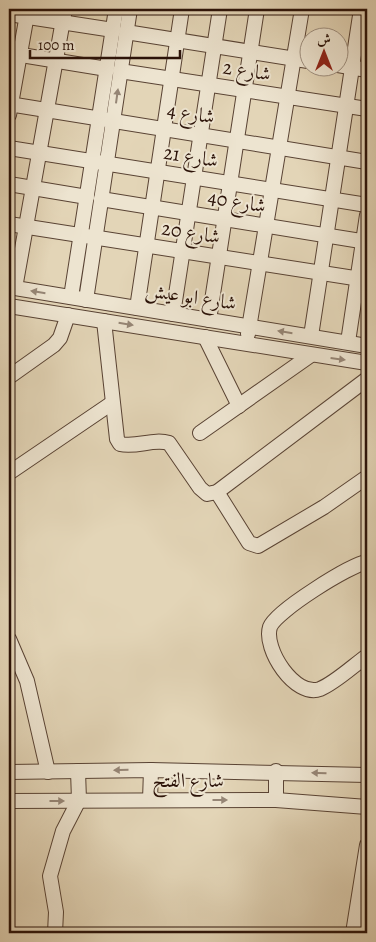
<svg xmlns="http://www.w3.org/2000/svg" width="376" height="942" font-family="Alegreya,Amiri,serif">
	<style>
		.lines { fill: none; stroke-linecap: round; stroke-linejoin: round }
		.minor-casing { stroke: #594334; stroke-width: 16 }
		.minor { stroke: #ede4d0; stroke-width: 14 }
		.oneway { fill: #968676 }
		.labels { text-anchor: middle; stroke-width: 4; stroke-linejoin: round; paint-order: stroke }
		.street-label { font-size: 20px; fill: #2b1208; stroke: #ede4d0 }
	</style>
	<rect width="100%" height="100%" fill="#e3d5b7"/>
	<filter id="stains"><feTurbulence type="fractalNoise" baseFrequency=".004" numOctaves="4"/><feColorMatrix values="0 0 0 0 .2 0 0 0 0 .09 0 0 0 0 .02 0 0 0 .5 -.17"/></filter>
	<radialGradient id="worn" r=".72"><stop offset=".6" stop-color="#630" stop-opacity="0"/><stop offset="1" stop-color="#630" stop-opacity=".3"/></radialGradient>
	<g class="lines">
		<defs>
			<g id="minor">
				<polyline points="9,14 113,30"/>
				<polyline points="126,32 308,61"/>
				<polyline points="9,53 107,69"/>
				<polyline points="338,65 367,70"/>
				<polyline points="120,71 367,109"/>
				<polyline points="9,104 367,162"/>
				<polyline points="9,115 28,9"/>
				<polyline points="9,148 367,205"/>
				<polyline points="9,184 87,197"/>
				<polyline points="101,199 367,242"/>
				<polyline points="9,224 367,280"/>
				<polyline points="9,287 367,346"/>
				<polyline points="15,288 65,9"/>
				<polyline points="71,297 116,9"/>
				<polyline points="86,300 130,9"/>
				<polyline points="9,306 367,363"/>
				<polyline points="137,308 182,9"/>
				<polyline points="173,314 220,9"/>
				<polyline points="209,320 257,9"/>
				<path d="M 104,321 L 117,439 L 120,444 C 137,448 153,438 169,443 L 200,488 L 207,494 L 217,492 L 367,379"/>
				<polyline points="248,334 302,9"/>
				<polyline points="311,336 361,9"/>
				<polyline points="205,337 239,406"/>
				<polyline points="348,342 367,215"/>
				<polyline points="9,377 54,345 60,338 68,315"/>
				<polyline points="200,433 311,355"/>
				<polyline points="9,473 112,403"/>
				<polyline points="217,492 249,543 258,546 324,507 367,477"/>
				<path d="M 367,562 C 350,565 276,611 270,627 C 263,649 295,698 320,689 C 335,683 354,665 367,656"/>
				<polyline points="9,639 27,681 48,772"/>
				<polyline points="9,772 151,770 367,775"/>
				<polyline points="150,800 151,770"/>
				<polyline points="276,800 276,771"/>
				<polyline points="9,801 276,800 367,807"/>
				<polyline points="55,933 56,912 50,876 63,831 79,800 78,771"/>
				<polyline points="353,933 367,845"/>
				<polyline points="367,933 367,931"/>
			</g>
		</defs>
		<use href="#minor" class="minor-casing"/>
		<use href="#minor" class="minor"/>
	</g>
	<defs><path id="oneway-solid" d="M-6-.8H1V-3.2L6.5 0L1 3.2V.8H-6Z" transform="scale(1.25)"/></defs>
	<g class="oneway">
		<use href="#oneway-solid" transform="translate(117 96) rotate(-82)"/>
		<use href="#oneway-solid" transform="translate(38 292) rotate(-171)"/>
		<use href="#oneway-solid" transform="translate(126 324) rotate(9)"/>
		<use href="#oneway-solid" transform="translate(285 332) rotate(-171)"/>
		<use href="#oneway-solid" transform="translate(338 359) rotate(7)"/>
		<use href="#oneway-solid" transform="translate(121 770) rotate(179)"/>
		<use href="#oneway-solid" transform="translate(319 773) rotate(-178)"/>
		<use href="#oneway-solid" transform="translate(220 800)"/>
		<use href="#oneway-solid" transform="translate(57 801)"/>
	</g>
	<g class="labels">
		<g class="street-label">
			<text transform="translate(247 70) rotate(9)" y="7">شارع 2</text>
			<text transform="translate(191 113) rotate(9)" y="7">شارع 4</text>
			<text transform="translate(191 156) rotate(9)" y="7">شارع 21</text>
			<text transform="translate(237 201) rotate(9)" y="7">شارع 40</text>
			<text transform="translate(191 232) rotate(9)" y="7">شارع 20</text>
			<text transform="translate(191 296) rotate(9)" y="7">شارع ابو عيش</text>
			<text x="188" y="787">شارع الفتح</text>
		</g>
	</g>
	<rect width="376" height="942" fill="none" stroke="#e3d5b7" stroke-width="30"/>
	<rect x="10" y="10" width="356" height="922" fill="none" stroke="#2b1208" stroke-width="2.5"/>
	<rect x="15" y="15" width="346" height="912" fill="none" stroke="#2b1208"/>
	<g transform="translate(324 52)"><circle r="24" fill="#ede4d0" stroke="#9f9080"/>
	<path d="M0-4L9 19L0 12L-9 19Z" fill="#8f2418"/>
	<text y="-8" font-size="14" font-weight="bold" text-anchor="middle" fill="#2b1208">ش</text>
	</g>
	<path d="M30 50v8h150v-8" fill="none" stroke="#2b1208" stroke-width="2.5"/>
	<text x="38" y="50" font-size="15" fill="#2b1208" stroke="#ede4d0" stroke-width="4" paint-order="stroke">100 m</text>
	<rect width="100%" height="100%" filter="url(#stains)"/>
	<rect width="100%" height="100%" fill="url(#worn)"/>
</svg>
